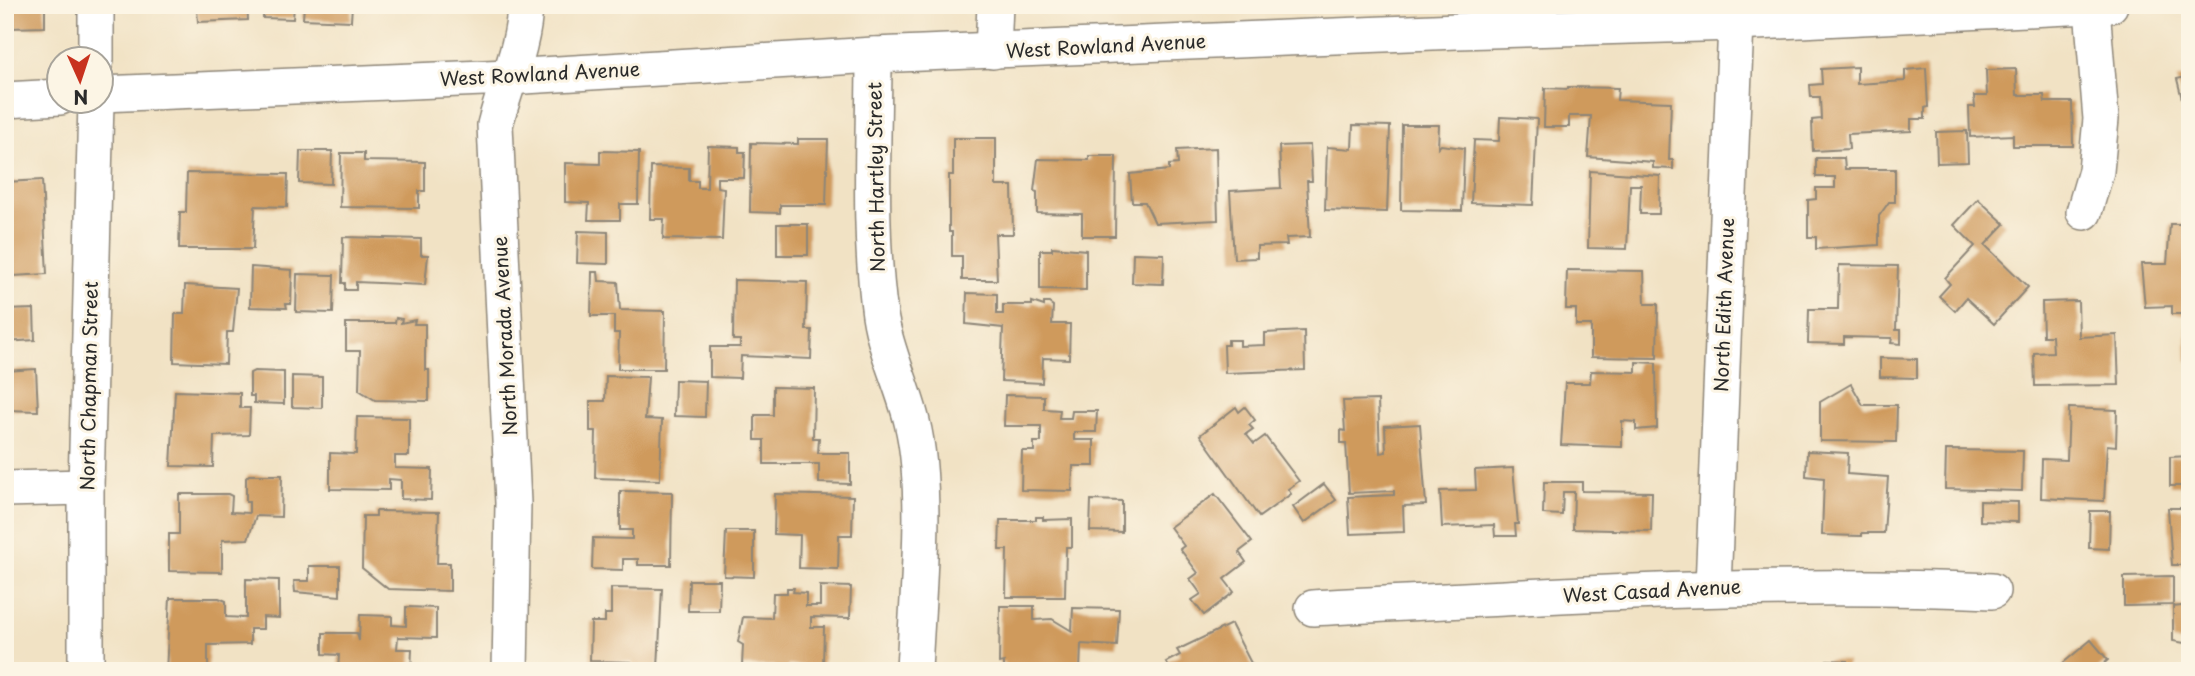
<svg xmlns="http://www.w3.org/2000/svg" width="2195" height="676" font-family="'Playpen Sans',sans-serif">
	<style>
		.building { fill: #cf9a5b }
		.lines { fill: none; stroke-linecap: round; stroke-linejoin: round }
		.minor-casing { stroke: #8e8678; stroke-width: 38 }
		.minor { stroke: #fff; stroke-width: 35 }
		.labels { text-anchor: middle; stroke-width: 6; stroke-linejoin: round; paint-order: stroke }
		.street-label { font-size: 19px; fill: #2b2b2b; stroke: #fcf5e5 }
	</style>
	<rect width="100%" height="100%" fill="#fcf5e5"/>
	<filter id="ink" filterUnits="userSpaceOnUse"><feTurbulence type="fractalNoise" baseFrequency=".0143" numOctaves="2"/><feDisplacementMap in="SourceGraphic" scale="14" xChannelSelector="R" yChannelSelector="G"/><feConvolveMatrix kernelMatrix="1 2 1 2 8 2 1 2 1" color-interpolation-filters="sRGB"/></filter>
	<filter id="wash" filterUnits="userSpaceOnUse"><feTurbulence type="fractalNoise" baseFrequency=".00686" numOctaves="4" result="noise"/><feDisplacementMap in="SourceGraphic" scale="28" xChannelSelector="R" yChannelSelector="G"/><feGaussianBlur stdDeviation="1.57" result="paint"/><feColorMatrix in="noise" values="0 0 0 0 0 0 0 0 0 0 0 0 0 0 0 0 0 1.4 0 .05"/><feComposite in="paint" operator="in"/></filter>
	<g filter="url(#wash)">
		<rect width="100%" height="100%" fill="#f1e2c4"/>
		<g id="blocks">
			<g class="building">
				<polygon points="5,5 45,5 45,27 9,28 8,22 5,22"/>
				<polygon points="188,5 247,5 248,20 198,22 197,9 188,10"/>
				<polygon points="264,5 294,5 293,19 263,18"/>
				<polygon points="304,5 352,5 351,21 303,19"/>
				<polygon points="2190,49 2190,66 2189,66 2185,50"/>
				<polygon points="1857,67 1857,84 1905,81 1905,70 1926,68 1928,107 1925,108 1925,119 1911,119 1911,131 1848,134 1849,149 1813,151 1812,120 1821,119 1820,97 1811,97 1810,85 1822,84 1821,69"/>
				<polygon points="2016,69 2017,95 2044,95 2045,102 2072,102 2073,146 2013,146 2013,135 1970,137 1969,107 1975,107 1974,96 1987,96 1986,70"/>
				<polygon points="2190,76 2190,109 2185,111 2177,79"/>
				<polygon points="1568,87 1618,88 1617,100 1671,102 1669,160 1673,160 1673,169 1653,168 1653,162 1588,157 1591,116 1569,116 1569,127 1544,127 1545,88 1568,89"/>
				<polygon points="1500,117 1537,119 1533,205 1471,203 1474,140 1499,141"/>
				<polygon points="1353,125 1390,126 1387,212 1325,210 1327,147 1352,149"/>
				<polygon points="1402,125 1439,125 1438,148 1441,145 1464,148 1462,211 1401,210"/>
				<polygon points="1967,131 1968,162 1937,163 1936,132"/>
				<polygon points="953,138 996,138 996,186 1012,186 1013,234 995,234 997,280 962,280 962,256 952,256 952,232 949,232 949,175 953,175"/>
				<polygon points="798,139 828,139 826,205 780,205 780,213 750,212 751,143 798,144"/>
				<polygon points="1310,145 1312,181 1307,181 1310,237 1286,238 1287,245 1257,246 1257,258 1234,259 1230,191 1281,188 1279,146"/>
				<polygon points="708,146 739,147 739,152 745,152 744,178 717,178 717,187 724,188 722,240 663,239 664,219 650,219 651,167 689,168 689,181 698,181 698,188 707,188"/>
				<polygon points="1216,148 1218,220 1155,223 1145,202 1132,202 1130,174 1169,170 1169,165 1178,164 1177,150"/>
				<polygon points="300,151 332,151 331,184 299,183"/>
				<polygon points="600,151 639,152 638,204 620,204 620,220 588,220 589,203 565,202 565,163 600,164"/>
				<polygon points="341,153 364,153 364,161 425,162 425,191 419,191 419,208 340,207"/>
				<polygon points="1089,156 1116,156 1115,236 1082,236 1082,214 1037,213 1037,192 1034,191 1038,159 1089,160"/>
				<polygon points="1816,158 1844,158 1845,169 1895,169 1895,202 1889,202 1879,216 1879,245 1816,249 1816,237 1808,237 1808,200 1816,199 1816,188 1835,188 1835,177 1816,177"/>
				<polygon points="1590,171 1660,176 1659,214 1640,214 1641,185 1630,185 1627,249 1588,248"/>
				<polygon points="187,173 288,174 287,207 255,206 253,249 179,249 180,212 186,212"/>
				<polygon points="42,180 47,274 13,276 11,248 5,248 5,182"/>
				<polygon points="1978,199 2005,224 1985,245 2028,287 1994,324 1966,298 1955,311 1939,296 1950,284 1945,278 1975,246 1954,225"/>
				<rect x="777" y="224" width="31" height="31"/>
				<polygon points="2170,224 2190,224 2190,306 2186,306 2186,314 2172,314 2172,306 2145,307 2141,264 2167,264"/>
				<polygon points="578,231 608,232 608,264 577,263"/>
				<polygon points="343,237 421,239 421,255 428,255 425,285 356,282 356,290 345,290 345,283 342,283"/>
				<polygon points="1052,247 1086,250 1086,290 1040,289 1040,250 1052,250"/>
				<polygon points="1133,253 1164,254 1163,284 1132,283"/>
				<polygon points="1839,265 1898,266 1896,330 1901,330 1901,344 1891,343 1892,338 1844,337 1844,344 1808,343 1809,309 1838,309"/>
				<polygon points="251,267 292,270 291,304 286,304 287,308 250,307"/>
				<polygon points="1567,270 1644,271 1645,304 1658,304 1657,358 1591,357 1591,325 1576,325 1576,309 1566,309"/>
				<polygon points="592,272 598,272 599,281 618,282 620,310 665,311 664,369 618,369 619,333 614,333 614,316 591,316"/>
				<polygon points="297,274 334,275 333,313 296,312"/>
				<polygon points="734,280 807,282 806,330 812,330 811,359 741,356 740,378 710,377 710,347 740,347 740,340 733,340"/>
				<polygon points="185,285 237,288 233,332 227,332 226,364 174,362 175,314 184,314"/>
				<polygon points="967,293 997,294 997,314 1003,314 1003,305 1032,305 1032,302 1044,306 1044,303 1049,303 1053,306 1052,324 1070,324 1069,359 1043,358 1042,383 1001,381 1003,328 966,324"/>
				<polygon points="2078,301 2079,337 2117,335 2119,385 2035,386 2034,353 2053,352 2052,336 2043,336 2042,302"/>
				<polygon points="34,309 35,340 5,342 5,310"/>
				<polygon points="2186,317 2190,317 2190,361 2187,361"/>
				<polygon points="396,318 402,319 401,323 415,320 414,324 425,324 425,370 429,370 429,401 375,400 359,390 360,351 346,351 346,323 395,323"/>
				<polygon points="1304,331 1305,370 1225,373 1224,345 1228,345 1228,340 1240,340 1240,346 1265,345 1265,333"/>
				<polygon points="1880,358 1917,359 1917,378 1880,377"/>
				<polygon points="1636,362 1656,363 1657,428 1636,430 1636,422 1622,421 1622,447 1561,445 1565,383 1590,383 1591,371 1636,372"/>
				<polygon points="36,369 38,411 5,410 5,371"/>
				<polygon points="254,371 284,372 284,404 254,403 254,396 250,396 250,373"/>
				<polygon points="292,376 322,377 322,408 292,407"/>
				<polygon points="606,376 648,377 645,419 662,420 660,480 595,478 596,431 590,431 590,401 605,401"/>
				<polygon points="675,380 706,381 705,417 674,416"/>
				<polygon points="1851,384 1863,405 1897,405 1896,442 1820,441 1820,402"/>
				<polygon points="773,387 814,388 813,438 819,438 818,453 850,453 850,484 819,483 819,464 764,464 764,440 755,440 755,415 773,415"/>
				<polygon points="175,391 240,393 240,408 250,408 249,435 214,436 213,467 171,466"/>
				<polygon points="1005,395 1044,396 1044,409 1060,410 1059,418 1071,418 1072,411 1097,411 1096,432 1074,432 1074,440 1094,440 1094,466 1073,466 1072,491 1021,490 1022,451 1034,451 1034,442 1041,442 1041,426 1004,426"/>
				<polygon points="1378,400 1380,453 1386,452 1385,426 1420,424 1426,505 1403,506 1404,532 1350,534 1348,497 1394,495 1394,491 1349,493 1346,443 1341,443 1341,430 1345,431 1343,401"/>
				<polygon points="1236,407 1239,412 1245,407 1255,420 1249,425 1253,429 1246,434 1254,444 1265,436 1299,481 1288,489 1291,494 1259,517 1200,435"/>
				<polygon points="2069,408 2117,410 2116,446 2107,445 2104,501 2041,498 2042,459 2067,460"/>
				<polygon points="357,417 409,418 409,456 395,456 395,468 432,469 431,500 401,499 401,480 389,479 389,490 330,489 330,453 356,454"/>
				<polygon points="1946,450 2023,451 2022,491 1945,489"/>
				<polygon points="1807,451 1848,453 1847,474 1888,477 1884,533 1862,533 1862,536 1822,535 1824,478 1806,476"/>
				<polygon points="2190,456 2190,486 2170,486 2170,457"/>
				<polygon points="1513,468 1518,524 1515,524 1516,536 1495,536 1494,525 1442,527 1440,491 1476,490 1475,470"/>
				<polygon points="249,475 282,475 281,517 256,516 248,539 222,540 222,572 169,571 169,534 179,534 179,494 228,494 232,496 231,512 249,513 249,502 246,502 246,478"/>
				<polygon points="1544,482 1582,482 1582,491 1652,492 1651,531 1573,529 1574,492 1563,492 1562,515 1543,514"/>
				<polygon points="1324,484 1336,500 1304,523 1293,507"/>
				<polygon points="620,491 672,492 671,565 638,565 638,559 623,559 623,570 592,569 593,538 632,539 632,530 620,530"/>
				<polygon points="775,494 853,496 852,535 839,535 838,569 799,568 800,535 774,534"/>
				<polygon points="1215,494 1252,542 1239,552 1246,562 1224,579 1234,592 1204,615 1192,600 1201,594 1190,579 1198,573 1180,549 1184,546 1170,527"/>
				<polygon points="1091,500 1122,501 1122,532 1090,531"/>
				<polygon points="1980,501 2018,502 2018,522 1980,521"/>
				<polygon points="2168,508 2190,508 2190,565 2172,565"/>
				<polygon points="376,511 439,512 437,563 450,563 450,591 388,589 362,568 363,516 376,516"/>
				<polygon points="2090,511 2110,511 2109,549 2089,548"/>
				<polygon points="1036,517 1043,517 1043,520 1072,519 1072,547 1066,547 1065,597 1006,597 1007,550 999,550 1000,520 1036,520"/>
				<polygon points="726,531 754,531 754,577 724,576"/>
				<polygon points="309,566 340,566 340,596 295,592 294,581 309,581"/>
				<polygon points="2173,576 2173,605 2124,606 2124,577"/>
				<polygon points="246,579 279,580 279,618 263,617 263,629 250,629 250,644 208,645 208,671 166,671 170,598 219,598 226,601 226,617 246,618"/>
				<polygon points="689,580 720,580 719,611 688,611"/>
				<polygon points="820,586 851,587 850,618 811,617 811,627 824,627 823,666 788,665 788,669 776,669 775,666 742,666 743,645 738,642 743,617 772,618 773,593 787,593 787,588 794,588 793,592 806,593 806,606 820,606"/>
				<polygon points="611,588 662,589 658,668 631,668 631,662 590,661 591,622 605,622 605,614 611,614"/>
				<polygon points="2190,605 2190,644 2173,641 2173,607"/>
				<polygon points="1000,606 1034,606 1034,620 1052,619 1072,631 1073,608 1119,609 1117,646 1081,644 1080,671 1004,671 1004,662 999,663"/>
				<polygon points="406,607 436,608 436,638 398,637 397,649 412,649 411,671 338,671 339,655 323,654 323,633 357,633 359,641 360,615 392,616 392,625 406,626"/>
				<polygon points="1231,624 1255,671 1171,671 1166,662 1180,655 1177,650"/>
				<polygon points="2091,640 2108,660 2096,671 2070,671 2063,663"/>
				<polygon points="1827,660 1847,661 1847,671 1826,671"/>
				<polygon points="1811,666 1811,671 1770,671 1770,669"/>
			</g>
		</g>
	</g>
	<g filter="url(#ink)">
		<use href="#blocks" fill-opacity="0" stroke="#8e8678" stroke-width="2"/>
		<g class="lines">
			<defs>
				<g id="minor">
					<polyline points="993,51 995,5"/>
					<path d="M 874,55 C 874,141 868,229 880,315 C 886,353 903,385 912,422 C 929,490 917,599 914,671"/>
					<polyline points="96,60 96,5"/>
					<polyline points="102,94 508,77 874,55 1457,31 1736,23 2110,5"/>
					<polyline points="5,100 60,97"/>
					<polyline points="2084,212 2096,171 2101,119 2092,8"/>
					<polyline points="5,489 86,487"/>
					<polyline points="1713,587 1736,23"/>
					<path d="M 1313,608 C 1539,596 1765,581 1992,591"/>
					<polyline points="86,671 86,487 96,102"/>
					<path d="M 510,671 L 513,503 L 495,125 C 505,85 524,47 525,5"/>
				</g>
			</defs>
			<use href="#minor" class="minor-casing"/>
			<use href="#minor" class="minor"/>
		</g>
	</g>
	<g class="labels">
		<g class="street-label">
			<text transform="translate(1106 46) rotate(-3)" y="7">West Rowland Avenue</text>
			<text transform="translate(540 74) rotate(-3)" y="7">West Rowland Avenue</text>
			<text transform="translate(876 177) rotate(-91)" y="7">North Hartley Street</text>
			<text transform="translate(1724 305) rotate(-88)" y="7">North Edith Avenue</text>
			<text transform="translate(505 336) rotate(-93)" y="7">North Morada Avenue</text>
			<text transform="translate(89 386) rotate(-89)" y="7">North Chapman Street</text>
			<text transform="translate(1652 591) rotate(-3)" y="7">West Casad Avenue</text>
		</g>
	</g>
	<rect width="2195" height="676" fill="none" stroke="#fcf5e5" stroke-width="28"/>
	<g transform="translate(80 80) rotate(177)"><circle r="33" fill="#fcf5e5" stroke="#a8a49b" stroke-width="2"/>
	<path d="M0-5L12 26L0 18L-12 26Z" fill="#c8321e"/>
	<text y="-10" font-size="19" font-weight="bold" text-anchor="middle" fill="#2b2b2b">N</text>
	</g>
</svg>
